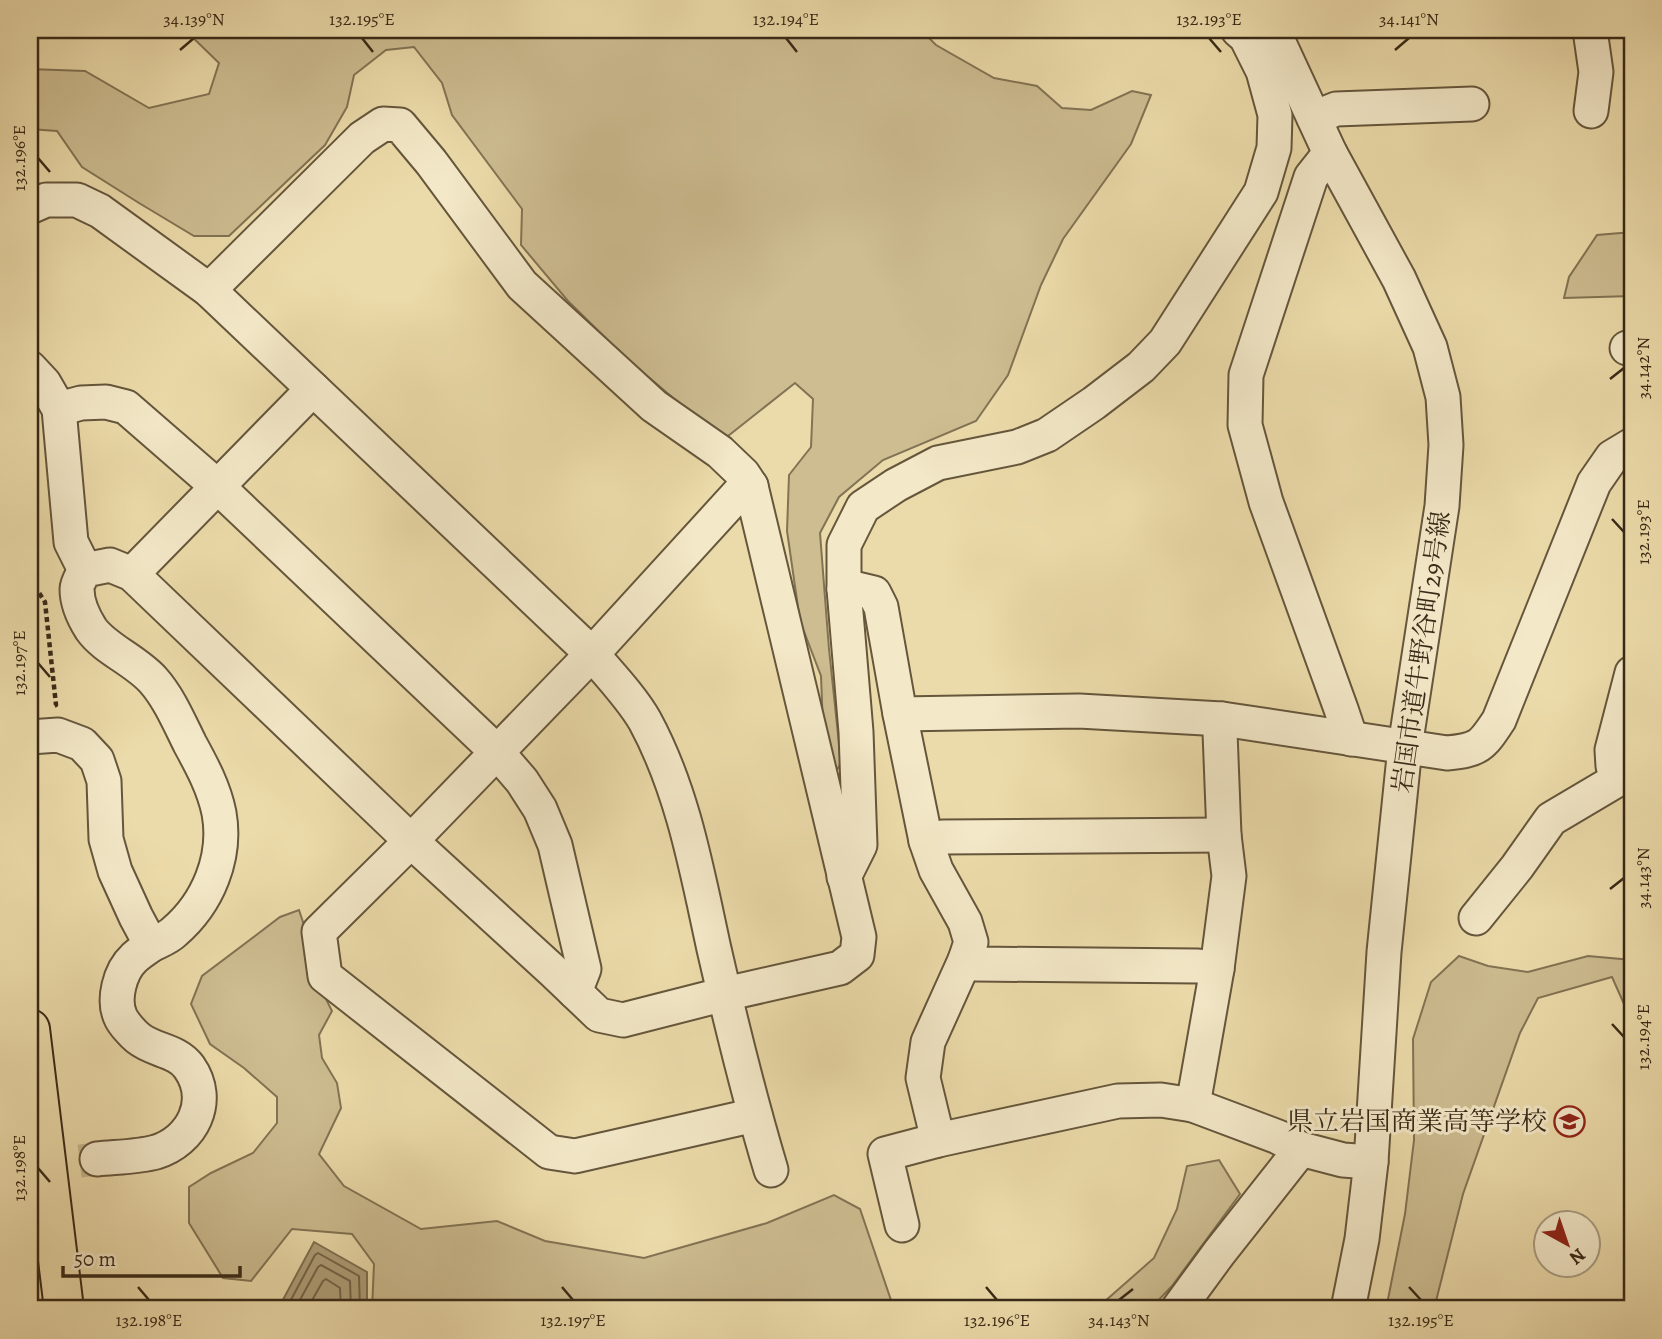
<svg xmlns="http://www.w3.org/2000/svg" width="1662" height="1339" font-family="Alegreya,'Noto Serif JP',serif">
	<style>
		.green { fill: #cdbd91; stroke: #827354; stroke-width: 2 }
		.water { fill: #af9e78; stroke: #7f6f51; stroke-width: 2 }
		.lines { fill: none; stroke-linecap: round; stroke-linejoin: round }
		.shore { stroke: #746448; stroke-width: 2 }
		.minor-tunnel { stroke: #c8b78d; stroke-width: 33; stroke-dasharray: 33 17; stroke-linecap: butt }
		.minor-casing { stroke: #65563c; stroke-width: 37 }
		.highway-casing { stroke: #382917; stroke-width: 42 }
		.path { stroke: #382917; stroke-width: 4.5; stroke-dasharray: 5 3.5; stroke-linecap: butt }
		.minor { stroke: #f3e8c8; stroke-width: 33 }
		.highway { stroke: #ecdbaa; stroke-width: 38 }
		.ticks { fill: none; stroke: #382917; stroke-width: 2.5 }
		.labels { text-anchor: middle; stroke-width: 6; stroke-linejoin: round; paint-order: stroke }
		.street-label { font-size: 26px; fill: #382917; stroke: #f3e8c8 }
		.poi-label { font-size: 26px; fill: #382917; stroke: #f3e8c8; text-anchor: end }
		.neatline { fill: none; stroke: #382917; stroke-width: 2.5 }
		.ticks-label { font-size: 18px; text-anchor: middle; fill: #382917 }
	</style>
	<rect width="100%" height="100%" fill="#ecdbaa"/>
	<filter id="stains"><feTurbulence type="fractalNoise" baseFrequency=".00286" numOctaves="4"/><feColorMatrix values="0 0 0 0 .2 0 0 0 0 .09 0 0 0 0 .02 0 0 0 .5 -.17"/></filter>
	<radialGradient id="worn" r=".72"><stop offset=".6" stop-color="#630" stop-opacity="0"/><stop offset="1" stop-color="#630" stop-opacity=".3"/></radialGradient>
	<g class="green">
		<polygon points="185,30 921,30 936,45 994,78 1037,86 1062,108 1091,110 1132,91 1151,95 1131,144 1063,239 1041,285 1008,375 976,421 883,460 839,497 820,533 829,649 841,763 834,775 824,753 821,676 800,621 787,531 789,475 811,447 813,399 795,383 723,440 627,359 568,301 521,245 522,209 452,115 442,83 414,47 386,50 354,75 347,107 325,145 229,236 194,236 139,203 82,167 57,131 30,129 30,69 85,71 149,108 209,94 219,63"/>
		<polygon points="1632,232 1632,296 1564,298 1569,277 1597,235"/>
		<polygon points="299,910 305,928 308,976 324,995 332,1011 319,1035 322,1058 337,1083 341,1108 319,1154 344,1186 421,1229 497,1221 545,1241 644,1258 767,1223 834,1195 860,1209 894,1309 372,1309 374,1264 352,1234 292,1229 251,1281 223,1278 189,1223 189,1187 211,1173 253,1153 277,1123 277,1097 244,1068 210,1044 191,1004 202,976 280,917"/>
		<polygon points="1459,956 1488,966 1528,972 1588,956 1632,960 1632,1012 1628,1013 1612,977 1538,998 1520,1033 1463,1194 1434,1309 1386,1309 1405,1214 1414,1140 1413,1039 1431,982"/>
		<polygon points="1219,1160 1240,1194 1172,1286 1150,1309 1096,1309 1154,1258 1177,1209 1187,1166"/>
	</g>
	<polygon class="water" points="314,1242 367,1272 367,1309 278,1309"/>
	<g class="lines">
		<g class="shore">
			<polyline points="286,1309 315,1255 318,1253 359,1276 360,1309"/>
			<polyline points="295,1309 318,1267 321,1265 350,1281 351,1309"/>
			<polyline points="307,1309 323,1281 326,1279 340,1288 341,1309"/>
		</g>
		<polyline class="minor-tunnel" points="30,1167 97,1159"/>
		<defs>
			<g id="minor">
				<polyline points="1273,30 1330,153 1399,279 1430,347 1443,397 1446,445 1442,506 1405,747 1384,952 1371,1162 1362,1239 1348,1309"/>
				<polyline points="1590,30 1596,72 1591,111"/>
				<polyline points="1314,118 1336,109 1472,104"/>
				<polyline points="1330,153 1311,177 1246,375 1245,425 1266,502 1341,709 1351,739"/>
				<path d="M 30,207 L 46,200 L 77,200 L 100,211 L 209,290 L 592,654 C 609,674 632,698 645,721 C 683,791 697,871 714,949 C 731,1023 749,1097 771,1170"/>
				<polyline points="1627,348 1632,348"/>
				<polyline points="30,368 44,383 59,409 71,542 85,570"/>
				<polyline points="59,409 81,403 106,402 126,407 218,487 497,752 522,781 540,809 555,845 584,969 575,992"/>
				<polyline points="751,486 739,493 592,654 411,841 319,932 325,976 549,1152 575,1156 755,1115"/>
				<polyline points="132,574 313,389"/>
				<polyline points="844,589 853,588 874,593 881,607 900,714 926,841 936,870 965,922 971,942 965,960 928,1042 923,1078 938,1140"/>
				<path d="M 900,714 L 1079,711 L 1222,719 L 1447,753 C 1479,750 1482,746 1499,720 L 1594,483 L 1612,457 L 1632,445"/>
				<path d="M 30,737 L 58,735 L 82,744 L 97,760 L 104,781 L 106,839 L 115,871 L 136,917 L 151,945 C 159,941 168,938 174,932 C 208,903 227,857 219,813 C 214,788 202,766 190,744 C 179,722 169,698 153,680 C 135,660 105,649 91,629 C 84,618 77,603 77,589 C 77,583 82,576 85,570 L 110,565 L 132,574 L 411,841 L 553,971 L 599,1015 L 623,1020 L 725,994 L 840,968 L 857,955 L 859,937 L 751,486 L 743,474 L 720,452 L 654,406 L 522,285 L 431,162 L 400,125 L 383,124 L 362,138 L 209,290"/>
				<polyline points="1618,778 1613,766 1612,750 1632,673"/>
				<polyline points="926,841 942,837 1224,835"/>
				<polyline points="844,877 860,845 856,732 844,589 844,545 863,507 896,485 938,463 1017,447 1047,435 1094,403 1141,367 1165,342 1261,192 1274,148 1275,115 1263,71 1246,37 1238,30"/>
				<polyline points="1476,918 1517,867 1551,819 1632,771"/>
				<polyline points="965,960 976,964 1198,966 1217,969"/>
				<polyline points="1193,1105 1217,969 1229,876 1224,835 1220,732 1222,719"/>
				<path d="M 97,1159 C 116,1157 138,1157 156,1152 C 192,1141 213,1101 189,1067 C 177,1050 154,1051 138,1038 C 133,1034 124,1024 121,1018 C 112,1000 120,971 134,958 C 139,953 146,949 151,945"/>
				<polyline points="902,1225 885,1154 938,1140 1118,1101 1161,1100 1193,1105 1278,1137 1301,1149 1343,1160 1371,1162"/>
				<polyline points="1178,1309 1219,1253 1301,1149"/>
			</g>
			<polyline id="highway" points="30,1029 64,1309"/>
		</defs>
		<use href="#minor" class="minor-casing"/>
		<use href="#highway" class="highway-casing"/>
		<polyline class="path" points="30,579 45,602 56,705 52,706"/>
		<use href="#minor" class="minor"/>
		<use href="#highway" class="highway"/>
	</g>
	<path class="ticks" d="M 362,38 L 373,52M 786,38 L 797,52M 1209,38 L 1221,52M 180,50 L 194,38M 1395,50 L 1409,38M 38,158 L 50,172M 1610,379 L 1624,368M 1612,519 L 1624,532M 38,663 L 50,677M 1610,889 L 1624,878M 1612,1024 L 1624,1037M 38,1168 L 50,1182M 138,1287 L 149,1300M 562,1287 L 573,1300M 986,1287 L 997,1300M 1409,1287 L 1421,1300M 1119,1300 L 1133,1289"/>
	<defs>
		<symbol id="school-ring" viewBox="-11 -11 22 22"><circle r="9.5" fill="#f3e8c8" stroke="#8f2418" stroke-width="1.5"/><path d="M0-5L7-2L0 1L-7-2ZM-4 1L0 2.5L4 1V4Q0 6-4 4Z" fill="#8f2418"/></symbol>
	</defs>
	<g fill-rule="evenodd">
		<use href="#school-ring" x="1552" y="1104" width="35" height="35"/>
	</g>
	<g class="labels">
		<g class="street-label">
			<text transform="translate(1421 652) rotate(-82)" y="9">岩国市道牛野谷町29号線</text>
		</g>
		<g class="poi-label">
			<text x="1547" y="1130">県立岩国商業高等学校</text>
		</g>
	</g>
	<rect width="1662" height="1339" fill="none" stroke="#ecdbaa" stroke-width="77"/>
	<g transform="translate(1567 1244) rotate(140)"><circle r="33" fill="#f3e8c8" stroke="#a89c81" stroke-width="2"/>
	<path d="M0-5L12 26L0 18L-12 26Z" fill="#8f2418"/>
	<text y="-10" font-size="19" font-weight="bold" text-anchor="middle" fill="#382917">N</text>
	</g>
	<path d="M63 1266v10h177v-10" fill="none" stroke="#382917" stroke-width="3.5"/>
	<text x="74" y="1266" font-size="21" fill="#382917" stroke="#f3e8c8" stroke-width="5" paint-order="stroke">50 m</text>
	<rect x="38" y="38" width="1586" height="1262" class="neatline"/>
	<g class="ticks-label">
		<text x="194" y="25">34.139°N</text>
		<text x="362" y="25">132.195°E</text>
		<text x="786" y="25">132.194°E</text>
		<text x="1209" y="25">132.193°E</text>
		<text x="1409" y="25">34.141°N</text>
		<text transform="translate(19 158) rotate(-90)" y="6">132.196°E</text>
		<text transform="translate(1643 368) rotate(-90)" y="6">34.142°N</text>
		<text transform="translate(1643 532) rotate(-90)" y="6">132.193°E</text>
		<text transform="translate(19 663) rotate(-90)" y="6">132.197°E</text>
		<text transform="translate(1643 878) rotate(-90)" y="6">34.143°N</text>
		<text transform="translate(1643 1037) rotate(-90)" y="6">132.194°E</text>
		<text transform="translate(19 1168) rotate(-90)" y="6">132.198°E</text>
		<text x="149" y="1326">132.198°E</text>
		<text x="573" y="1326">132.197°E</text>
		<text x="997" y="1326">132.196°E</text>
		<text x="1119" y="1326">34.143°N</text>
		<text x="1421" y="1326">132.195°E</text>
	</g>
	<rect width="100%" height="100%" filter="url(#stains)"/>
	<rect width="100%" height="100%" fill="url(#worn)"/>
</svg>
